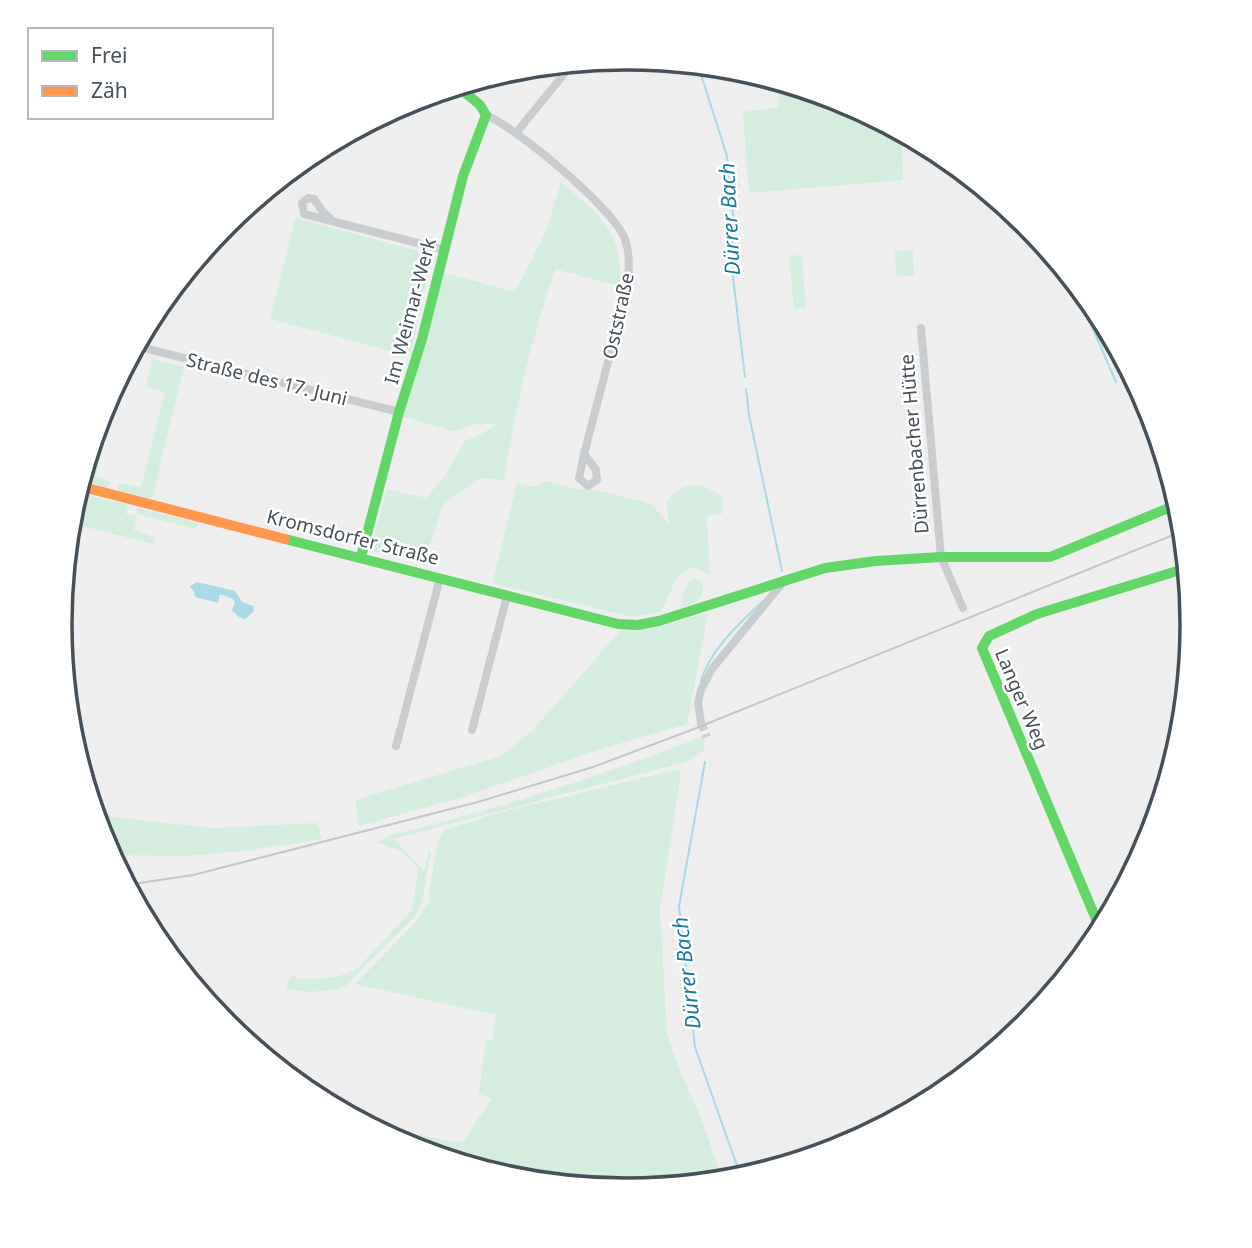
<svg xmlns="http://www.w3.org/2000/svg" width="1252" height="1248" font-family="'Noto Sans',sans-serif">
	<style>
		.green { fill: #d4edde }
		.water { fill: #aad9e8 }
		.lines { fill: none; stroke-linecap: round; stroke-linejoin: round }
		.stream { stroke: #aad9e8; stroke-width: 2 }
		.street-tunnel { stroke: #cdced0; stroke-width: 8; stroke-dasharray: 8 4; stroke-linecap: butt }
		.street { stroke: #cacdcf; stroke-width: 8 }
		.fast { stroke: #63d668; stroke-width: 10 }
		.slow { stroke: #ff974d; stroke-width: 10 }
		.rail { stroke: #c4c6c8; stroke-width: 2 }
		.labels { text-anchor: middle; stroke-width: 5; stroke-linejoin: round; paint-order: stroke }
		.street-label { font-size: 19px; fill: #465059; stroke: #fff }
		.water-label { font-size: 21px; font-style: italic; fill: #147c9e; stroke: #fff }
		.rim { fill: none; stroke: #465059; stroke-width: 3.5 }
	</style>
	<rect width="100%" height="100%" fill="#efeeee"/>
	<g class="green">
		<polygon points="799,88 843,101 901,132 903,180 749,193 743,112 778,107 780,91"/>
		<path d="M 561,182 C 598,214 625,232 619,286 L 555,269 C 532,337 515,409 504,480 L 481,478 L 443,504 L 424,564 L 370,550 L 387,489 L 426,498 L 447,473 L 465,441 L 482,434 L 496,424 L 476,424 L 453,431 L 401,416 L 442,272 L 515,292 L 546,231 Z"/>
		<polygon points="295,218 433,255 410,356 270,319"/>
		<polygon points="913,250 914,275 896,277 895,251"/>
		<polygon points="802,255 806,308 794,309 789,256"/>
		<polygon points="152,359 184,367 152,499 118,491 117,487 121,483 141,487 165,392 146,387"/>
		<polygon points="98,451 102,452 96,476 109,481 108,489 80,482 87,461 95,463"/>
		<polygon points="546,481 581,490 592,489 641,501 652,505 669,524 667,502 672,495 683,487 701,485 722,496 723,513 707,516 710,575 693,567 677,577 661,612 633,617 498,585 493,581 517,483 534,487"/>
		<polygon points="77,493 128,505 126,514 137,516 134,530 155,537 153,544 70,523"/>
		<polygon points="138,508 198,523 196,529 137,514"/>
		<polygon points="1187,575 1191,635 1179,599 1179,576"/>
		<path d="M 696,578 L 703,584 C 705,601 694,604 680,608 C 684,597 683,581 696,578 Z"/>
		<polygon points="708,613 687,724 601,749 466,796 359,826 355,800 501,756 533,730 621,630 654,628"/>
		<path d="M 710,733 L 705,738 L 704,750 L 686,762 L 393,839 L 424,870 L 429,851 L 431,852 L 422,902 L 417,914 L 344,987 C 333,992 296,994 287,988 L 287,982 L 293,976 L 298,979 C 321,978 339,980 359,967 L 411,911 L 418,875 L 417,867 L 402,852 L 376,842 L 389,836 C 498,808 606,776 710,733 Z"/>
		<polygon points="679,769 681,773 660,909 667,1034 680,1072 698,1110 723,1181 626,1190 515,1179 409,1147 368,1125 462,1143 492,1098 479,1094 486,1040 492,1040 496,1015 355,984 415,923 431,899 428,896 439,838 446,829 506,811"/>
		<polygon points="95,815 211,828 317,823 322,839 245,851 185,856 111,855 103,840"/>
		<polygon points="1152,830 1141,856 1134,840"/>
	</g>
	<polygon class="water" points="197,582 235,591 242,602 253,606 254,611 245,619 239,617 232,610 235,602 233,599 220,594 218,603 195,597 194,592 190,586"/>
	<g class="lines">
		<g class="stream">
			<polyline points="698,65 727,156 733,214 733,277 745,377"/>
			<polyline points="1071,278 1116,382"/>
			<polyline points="746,389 749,415 782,571"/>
			<path d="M 701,681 C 711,648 739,624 763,601"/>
			<polyline points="705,762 679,906 695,1047 735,1160 743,1177"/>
		</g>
		<polyline class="street-tunnel" points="701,723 707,737"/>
		<g class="street">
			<path d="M 486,115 C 518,129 612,207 625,239 C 631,257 629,275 626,293 L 584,454 L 579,478 L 588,486 L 597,480 L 596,470 L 584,454"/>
			<polyline points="516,133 573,63"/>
			<polyline points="334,222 323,212 314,199 308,198 302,203 304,214 445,250"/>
			<polyline points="921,328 941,557 963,608"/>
			<polyline points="136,346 399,412"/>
			<polyline points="701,723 698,702 701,690 712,669 784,581"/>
			<polyline points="472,730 507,596"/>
			<polyline points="396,746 440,578"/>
		</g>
		<g class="fast">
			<polyline points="285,539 618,624 638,625 659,621 825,568 876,561 941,557 1050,557 1171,507 1184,538"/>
			<polyline points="361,557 399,412 422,339 463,176 486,115 480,105 457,86"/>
			<polyline points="1101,931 982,648 989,636 1037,614 1187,568"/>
		</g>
		<polyline class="slow" points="79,486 285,539"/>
		<polyline class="rail" points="126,885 193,875 478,802 593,767 694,729 1183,531"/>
	</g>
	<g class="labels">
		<g class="street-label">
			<text transform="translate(410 311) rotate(-75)" y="7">Im Weimar-Werk</text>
			<text transform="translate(618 316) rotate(-78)" y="7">Oststraße</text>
			<text transform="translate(267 379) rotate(14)" y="7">Straße des 17. Juni</text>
			<text transform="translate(914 444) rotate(-95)" y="7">Dürrenbacher Hütte</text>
			<text transform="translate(353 537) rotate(14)" y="7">Kromsdorfer Straße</text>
			<text transform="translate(1022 699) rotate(67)" y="7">Langer Weg</text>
		</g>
		<g class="water-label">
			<text transform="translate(730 219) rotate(-93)" y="7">Dürrer Bach</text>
			<text transform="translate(687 973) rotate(-97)" y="7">Dürrer Bach</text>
		</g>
	</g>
	<path d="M0 0H1252V1248H0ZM72 624a554 554 0 1 1 1108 0a554 554 0 1 1-1108 0Z" fill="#fff" fill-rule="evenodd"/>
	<path class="rim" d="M72 624a554 554 0 1 1 1108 0a554 554 0 1 1-1108 0Z"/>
	<rect x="28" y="28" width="245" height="91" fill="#ffffff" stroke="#b5b9bd" stroke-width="2"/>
	<rect x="42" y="51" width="35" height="10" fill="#63d668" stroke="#b5b9bd" stroke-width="2"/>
	<text x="91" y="63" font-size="21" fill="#465059">Frei</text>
	<rect x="42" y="86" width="35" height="10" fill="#ff974d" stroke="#b5b9bd" stroke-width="2"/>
	<text x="91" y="98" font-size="21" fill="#465059">Zäh</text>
</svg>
